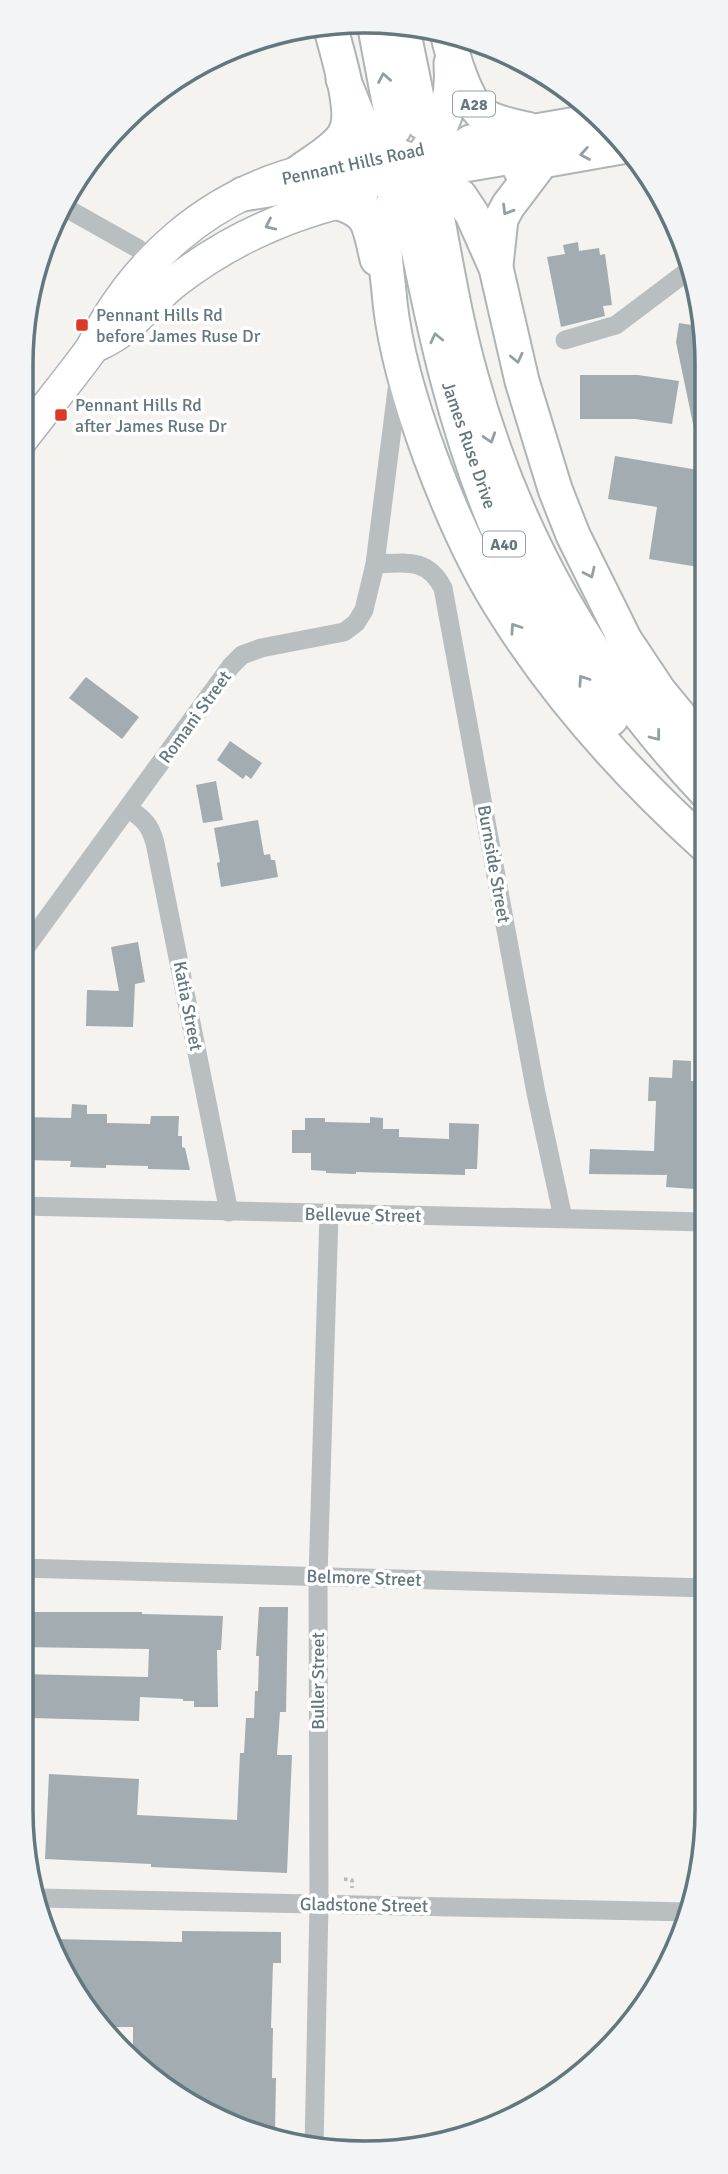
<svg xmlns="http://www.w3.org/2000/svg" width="728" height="2174" font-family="Signika,sans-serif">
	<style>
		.building { fill: #a3acb0 }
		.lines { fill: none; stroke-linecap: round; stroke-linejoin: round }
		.primary-casing { stroke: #adb3b6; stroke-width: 35 }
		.trunk-casing { stroke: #afb4b6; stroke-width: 37 }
		.path { stroke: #b6b9bb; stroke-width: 3.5; stroke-dasharray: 3.5 3.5; stroke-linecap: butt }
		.minor { stroke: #b9bfc1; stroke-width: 19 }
		.primary { stroke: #fff; stroke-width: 32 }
		.trunk { stroke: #fff; stroke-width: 33 }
		.oneway { stroke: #92a0a5 }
		.poi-dot { fill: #dc3926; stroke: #fff; stroke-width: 2.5 }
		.labels { text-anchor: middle; stroke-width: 7; stroke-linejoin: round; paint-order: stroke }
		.shield { fill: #fff; stroke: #92a0a5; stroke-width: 2 }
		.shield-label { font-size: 16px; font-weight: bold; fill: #63777f }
		.street-label { font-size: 18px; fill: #63777f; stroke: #fff }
		.poi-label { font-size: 18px; fill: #63777f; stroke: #fff; text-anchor: start }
		.rim { fill: none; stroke: #63777f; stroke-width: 3.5 }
	</style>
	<rect width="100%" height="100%" fill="#f4f3ef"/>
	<g class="building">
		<polygon points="578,242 579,251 599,248 600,255 605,254 612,305 603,306 605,316 561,327 547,257 565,254 563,245"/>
		<polygon points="679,323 704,327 704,448 698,448 676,342"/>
		<polygon points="580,375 638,375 679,381 672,424 635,419 580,419"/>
		<polygon points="615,456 704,471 697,523 700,523 698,533 705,534 705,568 649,559 657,507 608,499"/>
		<polygon points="86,677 139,717 122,739 69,698"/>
		<polygon points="230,741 262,763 251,779 246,775 243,779 217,760"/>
		<polygon points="216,781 223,820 203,823 196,785"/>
		<polygon points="258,820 264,855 270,854 271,860 275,860 278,877 221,887 217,863 220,862 214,828"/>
		<polygon points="138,942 145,982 135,984 133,1027 86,1026 87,990 119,991 111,947"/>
		<polygon points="673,1060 691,1061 691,1081 699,1081 698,1107 701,1107 700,1151 697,1151 695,1189 666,1187 667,1175 589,1174 590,1149 654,1151 656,1101 648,1101 649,1077 672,1078"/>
		<polygon points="72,1104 87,1105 87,1114 107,1114 107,1123 150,1124 151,1116 179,1116 178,1136 182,1136 182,1147 185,1148 190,1170 148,1169 148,1166 106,1165 106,1168 70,1167 71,1161 21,1160 21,1117 71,1118"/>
		<polygon points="370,1117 383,1118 383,1129 399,1129 399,1137 449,1139 449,1123 479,1124 477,1169 465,1169 465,1175 356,1172 356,1174 326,1173 326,1171 311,1170 311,1153 292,1153 292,1130 305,1130 305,1118 325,1118 325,1122 370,1123"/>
		<polygon points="259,1607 288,1607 286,1712 280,1712 277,1755 292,1755 287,1873 151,1867 151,1864 45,1859 49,1774 139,1779 137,1815 237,1820 240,1753 244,1753 246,1718 254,1718 255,1691 258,1691 259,1656 256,1656"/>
		<polygon points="21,1612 142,1612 142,1614 223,1616 221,1650 217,1650 218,1707 194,1707 194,1701 183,1701 183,1699 140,1697 139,1721 31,1718 31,1715 21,1715 21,1674 148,1677 149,1649 21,1647"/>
		<polygon points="182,1931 281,1932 281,1963 273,1963 271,2028 273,2028 272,2078 276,2078 275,2132 258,2132 212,2117 133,2057 133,2027 100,2027 53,1951 53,1939 182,1942"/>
	</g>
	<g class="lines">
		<defs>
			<g id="primary">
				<path d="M 99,344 C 107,340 115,336 122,330 C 142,315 157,295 177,280 C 232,238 294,211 361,197"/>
				<path d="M 21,440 C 44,410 68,381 90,351 C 97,341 101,329 108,318 C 147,255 203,207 273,181 C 311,167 352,161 392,154"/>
			</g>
			<g id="trunk">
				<polyline points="375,28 394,129"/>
				<polyline points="403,29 422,122"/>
				<path d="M 447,32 C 452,54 466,104 485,116 C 497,123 513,126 527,129"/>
				<polyline points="343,79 361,123 380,145 392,154 417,162 452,167 511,157 542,161"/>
				<path d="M 471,142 C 446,156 402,180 391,208 C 379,236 388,273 390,303 C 396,355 412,407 430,456 C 450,510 474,565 505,613 C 559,699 630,777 705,845"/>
				<polyline points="471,142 600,120"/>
				<path d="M 417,162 C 443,135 454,99 451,63"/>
				<polyline points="520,169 542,161 627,146"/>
				<path d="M 299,172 C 312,162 338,148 345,133 C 357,111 336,50 330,25"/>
				<polyline points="243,194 329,180 364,179 414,181 460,196 472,214 496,268 522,381 555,489 573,535 625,640 659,691 705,747"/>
				<path d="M 335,202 C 371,211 369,226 377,259"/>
				<path d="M 435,205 C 446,262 455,320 471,376 C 515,536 591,670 705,791"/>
				<path d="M 410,209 C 432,321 455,432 501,537 C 529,602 570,663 611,719"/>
				<polyline points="496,265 501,219 508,206 542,161"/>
			</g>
		</defs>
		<use href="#primary" class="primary-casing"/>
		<use href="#trunk" class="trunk-casing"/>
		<polyline class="path" points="344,1879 352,1880 352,1888"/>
		<g class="minor">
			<polyline points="66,208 137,248 160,265"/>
			<polyline points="565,340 616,325 689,270"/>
			<path d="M 375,564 C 405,563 427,557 443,588 L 536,1093 L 563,1218"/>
			<path d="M 129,809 C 144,819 150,825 155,843 L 229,1212"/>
			<polyline points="21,954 231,666 242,655 261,648 344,632 356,623 364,610 375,564 398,382"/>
			<polyline points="21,1206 706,1222"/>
			<polyline points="21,1568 707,1588"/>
			<polyline points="38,1898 689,1912"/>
			<polyline points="314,2148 319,1904 318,1577 329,1214"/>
		</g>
		<use href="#primary" class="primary"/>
		<use href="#trunk" class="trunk"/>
	</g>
	<defs><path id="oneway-chevron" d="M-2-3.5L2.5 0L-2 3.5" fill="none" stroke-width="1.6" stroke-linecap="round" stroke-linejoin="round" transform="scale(1.75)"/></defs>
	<g class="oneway">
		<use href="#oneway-chevron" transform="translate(384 78) rotate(-100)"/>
		<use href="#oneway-chevron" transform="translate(585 154) rotate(170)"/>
		<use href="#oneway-chevron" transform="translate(507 210) rotate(121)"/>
		<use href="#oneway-chevron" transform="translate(270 225) rotate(155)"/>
		<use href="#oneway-chevron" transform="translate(436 338) rotate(-103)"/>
		<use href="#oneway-chevron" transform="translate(517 358) rotate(77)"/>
		<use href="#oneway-chevron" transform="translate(490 438) rotate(72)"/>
		<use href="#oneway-chevron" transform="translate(590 573) rotate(65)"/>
		<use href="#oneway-chevron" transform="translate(515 628) rotate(-124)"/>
		<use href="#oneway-chevron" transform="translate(583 680) rotate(-124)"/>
		<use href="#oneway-chevron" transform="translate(656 736) rotate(52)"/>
	</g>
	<g class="poi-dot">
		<rect x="75" y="318" width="14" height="14" rx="3.5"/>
		<rect x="54" y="408" width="14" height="14" rx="3.5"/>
	</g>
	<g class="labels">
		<g class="shield">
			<rect x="453" y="91.5" width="42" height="25" rx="5"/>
			<rect x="483" y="531.5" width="42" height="25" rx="5"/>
		</g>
		<g class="shield-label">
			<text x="474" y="110">A28</text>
			<text x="504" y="550">A40</text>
		</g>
		<g class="street-label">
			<text transform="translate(353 164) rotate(-12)" y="6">Pennant Hills Road</text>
			<text transform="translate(469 445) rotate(71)" y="6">James Ruse Drive</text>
			<text transform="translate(195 717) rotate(-54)" y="6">Romani Street</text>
			<text transform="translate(494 864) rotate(80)" y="6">Burnside Street</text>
			<text transform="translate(188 1006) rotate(79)" y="6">Katia Street</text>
			<text transform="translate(363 1215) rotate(1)" y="6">Bellevue Street</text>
			<text transform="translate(364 1578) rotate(2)" y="6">Belmore Street</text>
			<text transform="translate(318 1681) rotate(-90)" y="6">Buller Street</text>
			<text transform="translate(364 1905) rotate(1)" y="6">Gladstone Street</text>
		</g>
		<g class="poi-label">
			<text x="96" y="321">Pennant Hills Rd<tspan x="96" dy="21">before James Ruse Dr</tspan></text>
			<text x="75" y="411">Pennant Hills Rd<tspan x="75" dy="21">after James Ruse Dr</tspan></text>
		</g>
	</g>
	<path d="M0 0H728V2174H0ZM364 33H364A331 331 0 0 1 695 364V1810A331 331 0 0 1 364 2141H364A331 331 0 0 1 33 1810V364A331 331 0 0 1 364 33Z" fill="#f3f4f5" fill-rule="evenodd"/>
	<path class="rim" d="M364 33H364A331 331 0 0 1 695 364V1810A331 331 0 0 1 364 2141H364A331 331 0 0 1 33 1810V364A331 331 0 0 1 364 33Z"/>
</svg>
